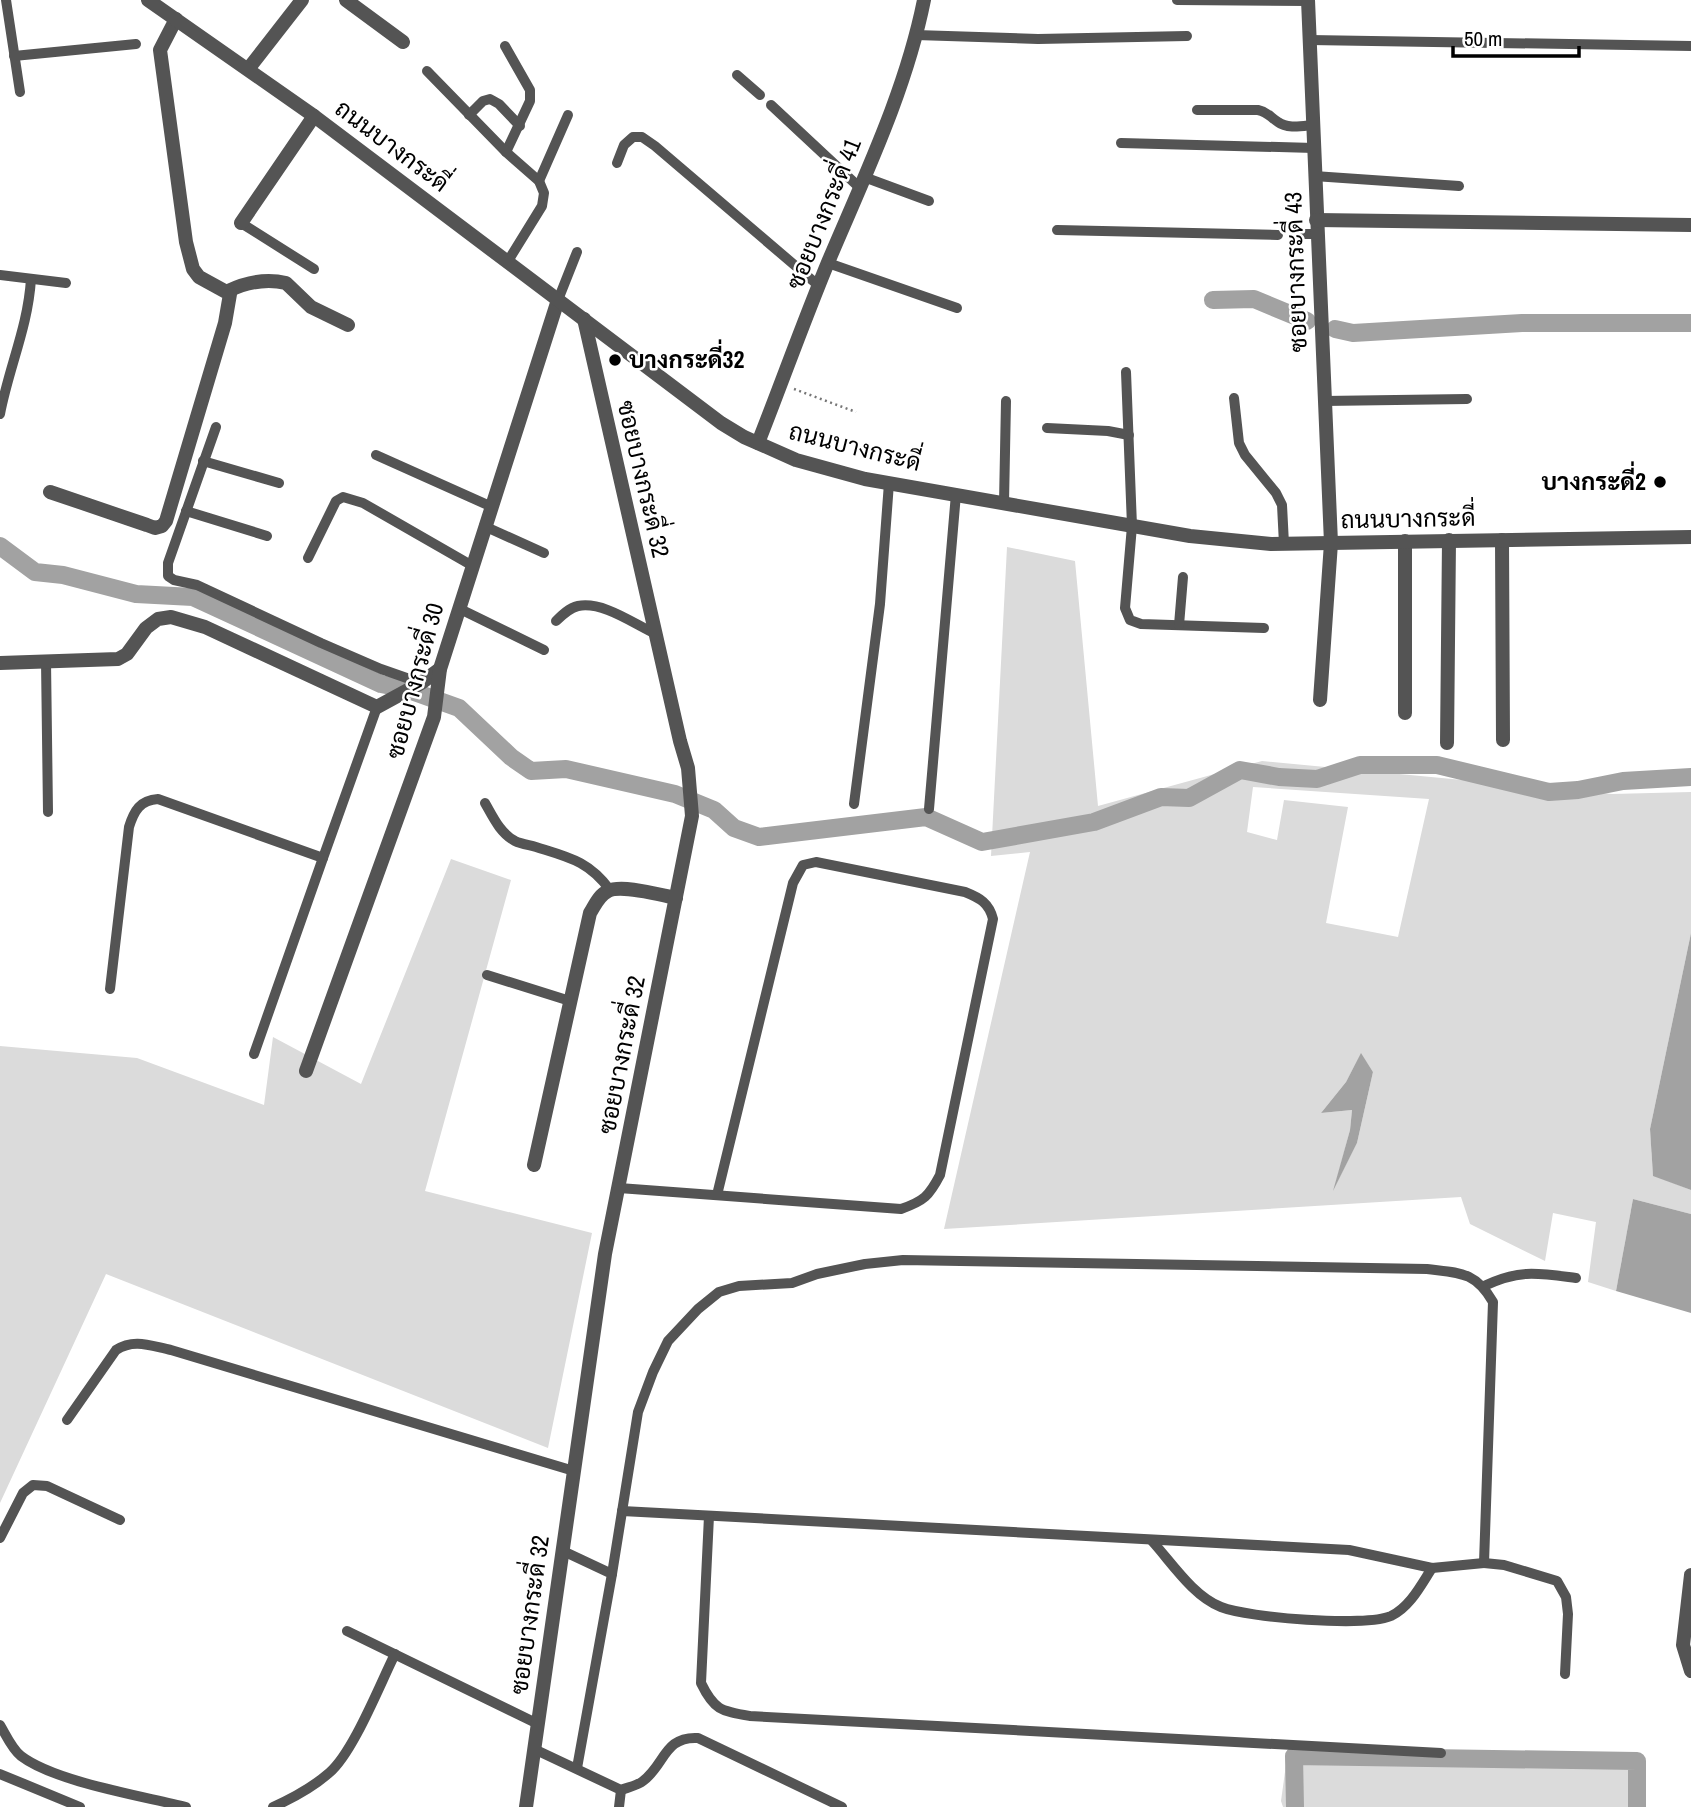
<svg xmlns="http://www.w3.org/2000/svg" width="1691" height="1807" font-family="'Archivo Narrow',Sarabun,sans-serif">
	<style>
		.green { fill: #dbdbdb; fill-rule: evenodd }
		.water { fill: #a2a2a2 }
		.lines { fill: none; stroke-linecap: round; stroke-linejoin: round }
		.canal { stroke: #a2a2a2; stroke-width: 18 }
		.path { stroke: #767676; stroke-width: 2.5; stroke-dasharray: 2 3.5; stroke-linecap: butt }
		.service { stroke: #545454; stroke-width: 10 }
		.minor { stroke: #545454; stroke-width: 14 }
		.tertiary { stroke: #545454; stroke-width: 14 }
		.poi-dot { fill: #000; stroke: #fff; stroke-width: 2.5 }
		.labels { text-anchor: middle; stroke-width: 5; stroke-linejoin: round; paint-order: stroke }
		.street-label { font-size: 24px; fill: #000; stroke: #fff }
		.poi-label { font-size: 24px; font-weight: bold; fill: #000; stroke: #fff; text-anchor: start }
	</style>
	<rect width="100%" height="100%" fill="#fff"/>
	<g class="green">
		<path d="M 1007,547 L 1075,561 L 1098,806 L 1262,761 L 1612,794 L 1691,792 L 1691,933 L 1650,1129 L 1653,1175 L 1691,1190 L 1691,1214 L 1633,1199 L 1616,1291 L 1588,1282 L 1596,1222 L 1553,1213 L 1545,1261 L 1470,1224 L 1461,1197 L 944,1229 L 1030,852 L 991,856 ZM 1253,787 L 1429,799 L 1398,937 L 1326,923 L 1348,807 L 1284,800 L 1277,840 L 1247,832 ZM 1361,1054 L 1373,1072 L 1357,1143 L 1335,1186 L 1350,1130 L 1352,1110 L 1321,1113 L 1346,1082 Z"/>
		<polygon points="451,859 511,880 425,1191 592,1233 548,1448 106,1274 0,1503 0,1046 137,1058 264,1105 273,1037 361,1084"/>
		<polygon points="1288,1750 1643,1756 1631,1807 1283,1807 1281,1801"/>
	</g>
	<g class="water">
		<polygon points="1691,933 1691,1190 1653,1176 1650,1129"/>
		<polygon points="1361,1053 1373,1072 1357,1143 1333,1191 1350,1130 1352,1110 1321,1113 1346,1082"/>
		<polygon points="1633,1199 1691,1214 1691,1313 1616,1291"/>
	</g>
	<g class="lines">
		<g class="canal">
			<polyline points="1213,300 1254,299 1307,321"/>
			<polyline points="1335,329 1353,333 1522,323 1691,323"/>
			<polyline points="0,546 35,572 63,575 136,594 193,597 381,684 406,689 459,708 511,757 531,771 566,769 675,794 714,810 734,828 759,837 926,817 982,842 1094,822 1161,797 1189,798 1240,770 1279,777 1317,779 1360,765 1437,765 1549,792 1578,790 1623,781 1691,777"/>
			<polyline points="1295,1807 1294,1756 1637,1761 1637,1807"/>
		</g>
		<polyline class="path" points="794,389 856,412"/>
		<g class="service">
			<polyline points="6,0 20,92"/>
			<polyline points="1177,0 1308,1"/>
			<polyline points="916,35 1038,39 1187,36"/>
			<polyline points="1310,40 1691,46"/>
			<polyline points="505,46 530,90 530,101 506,152"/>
			<polyline points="14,56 136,44"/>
			<polyline points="427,71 506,152 539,181 544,193 542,206 508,261"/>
			<polyline points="737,75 760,95"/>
			<polyline points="771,105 860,188"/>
			<path d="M 1197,110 L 1258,110 C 1268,112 1270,117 1278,122 C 1287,129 1302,126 1313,125"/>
			<polyline points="469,115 483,101 490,99 499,104 520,126"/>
			<polyline points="1121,143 1314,148"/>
			<polyline points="617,163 624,145 633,137 642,137 655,146 819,286"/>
			<polyline points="1314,176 1459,186"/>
			<polyline points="864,177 929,201"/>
			<polyline points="539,181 568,115"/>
			<polyline points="241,223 314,269"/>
			<polyline points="1057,230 1278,235"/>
			<polyline points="1296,234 1317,234"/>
			<polyline points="828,263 957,308"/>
			<polyline points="0,275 66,283"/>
			<polyline points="558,300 577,252"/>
			<polyline points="1126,372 1132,526 1125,608 1130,620 1141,624 1264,628"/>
			<polyline points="1234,398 1239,443 1245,455 1276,493 1282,505 1284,544"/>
			<polyline points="1324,401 1467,399"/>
			<path d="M 0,414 C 9,367 28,327 31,279"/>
			<polyline points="216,427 168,563 168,576 174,580 197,585 321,643 381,669 421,683"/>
			<polyline points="1047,428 1108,431 1129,435"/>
			<polyline points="376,455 490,506"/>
			<polyline points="203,461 279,483"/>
			<polyline points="1004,503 1006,401"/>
			<polyline points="186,511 267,536"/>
			<polyline points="484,526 544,553"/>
			<polyline points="308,558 336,501 343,497 363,503 471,565"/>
			<polyline points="458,608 544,650"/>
			<path d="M 556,621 C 562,615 569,608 578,606 C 603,601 634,624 656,634"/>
			<polyline points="1179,625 1183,577"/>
			<polyline points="46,661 48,812"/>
			<path d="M 485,803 C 493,817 500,833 515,841 C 521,844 529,845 536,847 C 568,857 589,861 610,890"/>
			<polyline points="854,804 880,604 889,483"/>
			<polyline points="929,809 956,494"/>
			<polyline points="487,975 570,1001"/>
			<path d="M 110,989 L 129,827 C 134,811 140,800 158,799 L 323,858 L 377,707"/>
			<polyline points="254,1054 323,858"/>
			<path d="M 619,1188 L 901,1209 C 924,1201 929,1196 940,1175 L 993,919 C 989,903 980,898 965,892 L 816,862 L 803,865 L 793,883 L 717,1195"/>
			<path d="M 1484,1286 C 1520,1269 1538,1273 1576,1278"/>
			<path d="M 67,1420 L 116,1350 C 134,1338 151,1346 171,1350 L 574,1471"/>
			<polyline points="622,1511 1349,1550 1432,1568 1484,1563"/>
			<path d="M 709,1516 L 701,1683 C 714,1710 721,1711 750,1716 L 1441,1753"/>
			<polyline points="0,1538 23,1493 33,1485 47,1486 120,1520"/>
			<path d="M 1152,1541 C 1172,1563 1193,1596 1221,1607 C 1249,1618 1365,1627 1391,1616 C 1410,1607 1421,1585 1432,1568"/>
			<polyline points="563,1551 612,1574 577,1768"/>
			<path d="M 612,1574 L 638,1412 L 653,1372 L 668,1341 L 698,1309 L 719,1292 L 739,1286 L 792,1283 L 817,1274 L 865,1264 L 903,1260 L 1427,1269 C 1459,1273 1475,1271 1493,1302 L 1484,1563 L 1504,1565 L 1557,1581 L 1566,1597 L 1568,1614 L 1565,1674"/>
			<polyline points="347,1631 538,1724"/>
			<path d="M 0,1725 C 6,1735 12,1749 21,1756 C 55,1782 143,1796 186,1807"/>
			<polyline points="534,1749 621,1790 619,1807"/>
			<polyline points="0,1774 80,1807"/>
			<path d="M 621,1790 C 628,1787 637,1786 643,1781 C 665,1765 664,1736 698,1738 L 842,1807"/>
			<path d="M 273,1807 C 293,1798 313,1787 329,1773 C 353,1753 380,1684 395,1654"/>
		</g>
		<g class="minor">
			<polyline points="346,0 403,42"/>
			<polyline points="1308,0 1331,543 1320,700"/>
			<polyline points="249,68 302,0"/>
			<polyline points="1316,220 1691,225"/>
			<polyline points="241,223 314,116"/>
			<path d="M 228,291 C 247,282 265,278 286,283 L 311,307 L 348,325"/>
			<path d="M 758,443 C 782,382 804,320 829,260 C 865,175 906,90 924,0"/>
			<polyline points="50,492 147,525 155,528 162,526 166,521 225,323 230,294 199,277 193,269 186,242 160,50 176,19"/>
			<polyline points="1502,540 1503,740"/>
			<polyline points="1405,541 1405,713"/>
			<polyline points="0,663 118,659 127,654 146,628 158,619 171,617 205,627 377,707 421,683 440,669"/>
			<polyline points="1447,743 1449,540"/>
			<polyline points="306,1071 434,717 440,669 558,300"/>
			<path d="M 534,1165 L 590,913 C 595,905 599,895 608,891 C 622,884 660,895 676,898"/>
			<polyline points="1691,1575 1683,1645 1691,1671"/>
		</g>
		<g class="tertiary">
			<polyline points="148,0 314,116 721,423 744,437 796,460 865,479 1190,536 1271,544 1691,537"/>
			<polyline points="526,1807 605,1254 692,816 688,768 680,741 584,319"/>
		</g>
	</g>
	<g class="poi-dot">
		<circle cx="615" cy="360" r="7"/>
		<circle cx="1660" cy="482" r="7"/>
	</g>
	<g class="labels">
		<g class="street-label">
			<text transform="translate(392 146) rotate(37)" y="8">ถนนบางกระดี่</text>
			<text transform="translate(824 214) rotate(-68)" y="8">ซอยบางกระดี่ 41</text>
			<text transform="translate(1296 272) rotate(-92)" y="8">ซอยบางกระดี่ 43</text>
			<text transform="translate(855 447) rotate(14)" y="8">ถนนบางกระดี่</text>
			<text transform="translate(643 479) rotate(77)" y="8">ซอยบางกระดี่ 32</text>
			<text transform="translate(1408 519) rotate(-1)" y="8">ถนนบางกระดี่</text>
			<text transform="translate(415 681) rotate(-75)" y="8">ซอยบางกระดี่ 30</text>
			<text transform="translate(622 1055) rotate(-79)" y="8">ซอยบางกระดี่ 32</text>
			<text transform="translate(530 1615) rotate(-82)" y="8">ซอยบางกระดี่ 32</text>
		</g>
		<g class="poi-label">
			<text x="629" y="368">บางกระดี่32</text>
			<text x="1646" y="490" text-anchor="end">บางกระดี่2</text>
		</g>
	</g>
	<path d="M1453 46v10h126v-10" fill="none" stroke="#000000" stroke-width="3.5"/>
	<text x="1464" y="46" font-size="21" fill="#000000" stroke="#ffffff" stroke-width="5" paint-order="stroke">50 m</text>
</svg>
